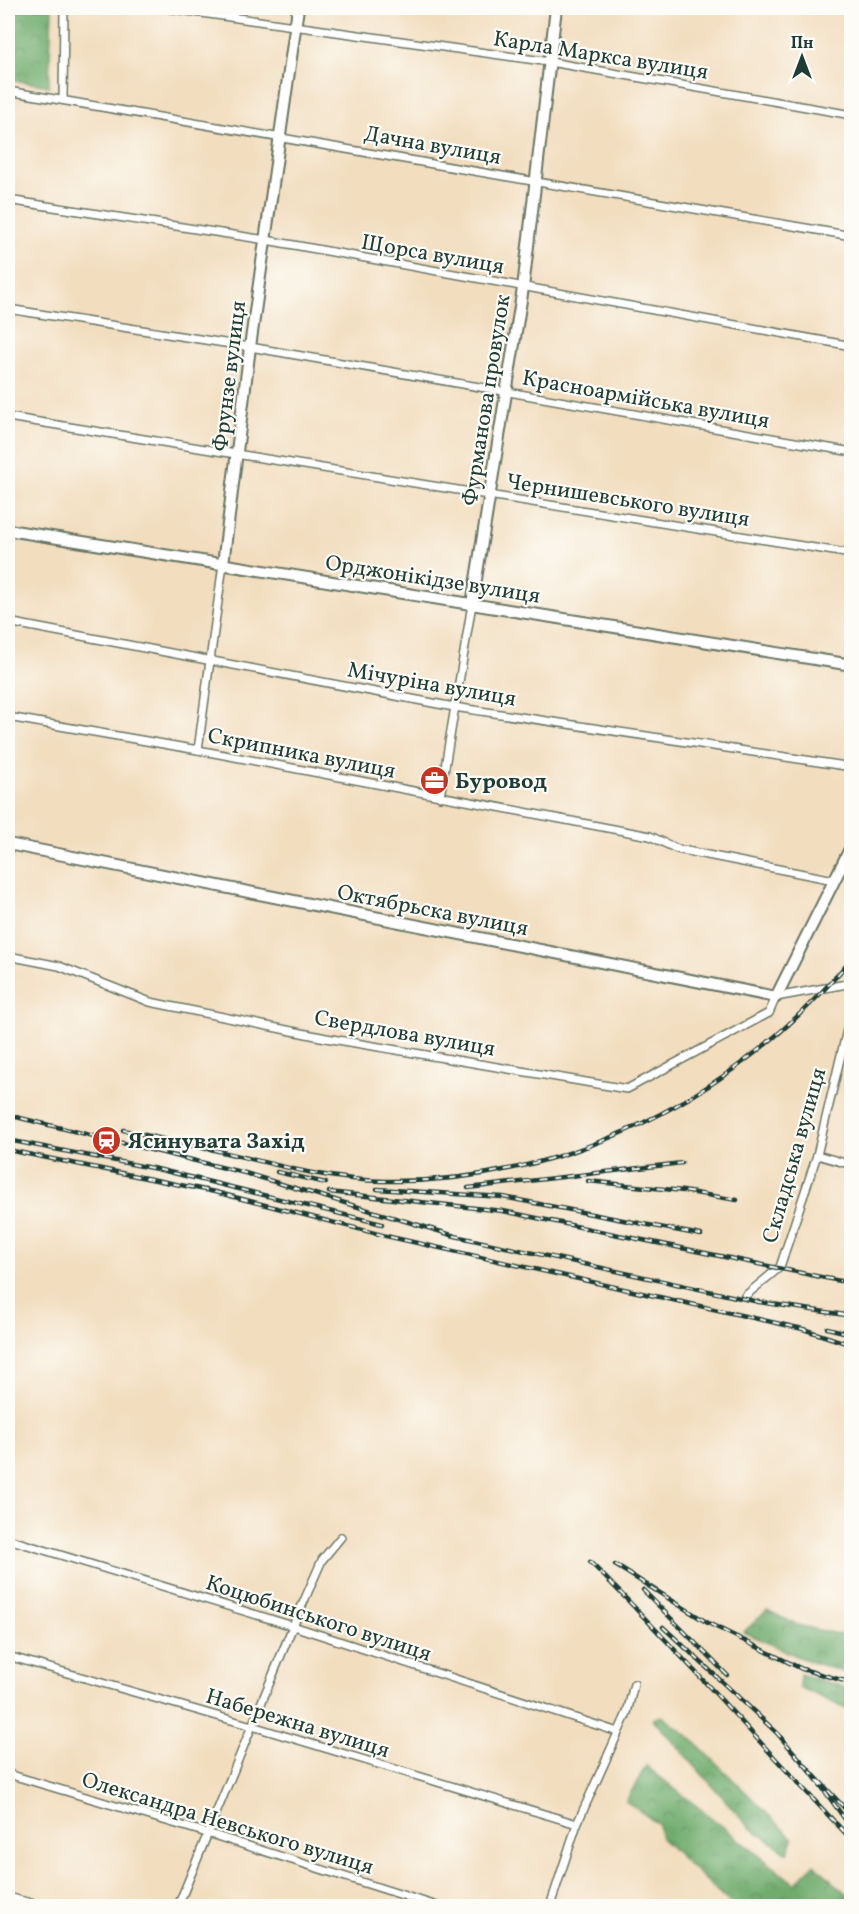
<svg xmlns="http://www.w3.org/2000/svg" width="859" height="1914" font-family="Vollkorn,serif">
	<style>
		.forest { fill: url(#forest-crowns); stroke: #477450; stroke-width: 1.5 }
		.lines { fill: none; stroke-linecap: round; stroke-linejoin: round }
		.street-casing { stroke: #697564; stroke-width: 10 }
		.secondary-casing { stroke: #697564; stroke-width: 14 }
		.street { stroke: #fff; stroke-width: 7 }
		.secondary { stroke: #fff; stroke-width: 10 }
		.rail-casing { stroke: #1f3d34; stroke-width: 4.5 }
		.rail { stroke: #fdfcf7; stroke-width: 2; stroke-dasharray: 7; stroke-linecap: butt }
		.labels { text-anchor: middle; stroke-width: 4.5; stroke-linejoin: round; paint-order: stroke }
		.street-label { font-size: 22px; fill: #1f3d34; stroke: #fdfcf7 }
		.poi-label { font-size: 22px; font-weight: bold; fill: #1f3d34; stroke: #fdfcf7; text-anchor: start }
	</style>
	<defs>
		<pattern id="forest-crowns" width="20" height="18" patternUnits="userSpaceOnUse" patternTransform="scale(1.5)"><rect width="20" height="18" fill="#6fac6d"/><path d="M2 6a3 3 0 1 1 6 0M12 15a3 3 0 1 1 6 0" fill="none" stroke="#5b8d5a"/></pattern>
	</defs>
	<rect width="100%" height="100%" fill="#fdfcf7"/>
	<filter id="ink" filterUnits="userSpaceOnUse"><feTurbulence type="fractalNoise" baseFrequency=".0167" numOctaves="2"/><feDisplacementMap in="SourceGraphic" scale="12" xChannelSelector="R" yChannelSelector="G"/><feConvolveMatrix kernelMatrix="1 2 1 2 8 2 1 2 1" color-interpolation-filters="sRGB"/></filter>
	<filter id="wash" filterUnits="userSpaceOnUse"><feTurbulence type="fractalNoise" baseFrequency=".008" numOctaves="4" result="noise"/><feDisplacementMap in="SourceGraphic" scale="24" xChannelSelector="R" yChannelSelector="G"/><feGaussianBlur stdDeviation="1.35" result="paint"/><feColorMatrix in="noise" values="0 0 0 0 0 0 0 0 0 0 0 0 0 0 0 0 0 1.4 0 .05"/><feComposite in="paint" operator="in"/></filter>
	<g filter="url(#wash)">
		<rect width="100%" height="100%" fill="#f2ddbe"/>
		<g class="forest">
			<polygon points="8,8 52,8 49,86 8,79"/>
			<polygon points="767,1610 797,1625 851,1637 851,1674 808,1661 744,1632"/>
			<polygon points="800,1674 851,1689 851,1711 799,1687"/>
			<polygon points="662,1716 692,1739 793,1839 788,1853 749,1827 653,1719"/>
			<polygon points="646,1766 795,1884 814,1864 851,1898 851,1906 733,1906 661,1838 658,1824 626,1801"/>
		</g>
	</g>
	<g filter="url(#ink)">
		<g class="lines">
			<defs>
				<g id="street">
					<polyline points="166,8 550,62 852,115"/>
					<polyline points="8,91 852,236"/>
					<polyline points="63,100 64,8"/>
					<polyline points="8,200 266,240 852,346"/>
					<polyline points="8,309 250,347 852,452"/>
					<polyline points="8,417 852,554"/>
					<polyline points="8,622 454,707 852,767"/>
					<polyline points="8,717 198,750 650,836 677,849 834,880"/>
					<polyline points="198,750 223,564"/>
					<polyline points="440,797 472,604"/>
					<polyline points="8,956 59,966 150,1002 326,1038 627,1089 769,1013 776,997 852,983"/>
					<polyline points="817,1155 852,1165"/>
					<polyline points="745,1296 780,1267 817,1155 852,1009"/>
					<polyline points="8,1539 293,1626 618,1732"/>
					<polyline points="8,1656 252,1726 577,1824"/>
					<polyline points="8,1774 207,1833 437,1906"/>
					<polyline points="8,1897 42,1906"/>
					<polyline points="178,1906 293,1626 322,1560 341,1537"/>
					<polyline points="550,1906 577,1824 627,1713 634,1684"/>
				</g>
				<g id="secondary">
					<polyline points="8,530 852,665"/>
					<polyline points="223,564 250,347 298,8"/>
					<polyline points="472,604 523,288 556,8"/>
					<polyline points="8,844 776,997 852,845"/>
				</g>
			</defs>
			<use href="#street" class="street-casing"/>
			<use href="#secondary" class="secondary-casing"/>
			<use href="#street" class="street"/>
			<use href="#secondary" class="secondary"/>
			<defs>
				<g id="rail">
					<polyline points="8,1115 245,1173 455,1236 759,1302 852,1316"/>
					<polyline points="123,1130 207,1149"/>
					<polyline points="8,1140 157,1169 382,1224"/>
					<path d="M 201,1147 C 260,1160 322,1180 384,1181 C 566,1184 737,1097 852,958"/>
					<polyline points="8,1150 215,1192 386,1236 803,1329 852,1345"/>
					<polyline points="277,1172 326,1183"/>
					<polyline points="588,1181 683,1191 737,1200"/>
					<polyline points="468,1188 682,1163"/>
					<polyline points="377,1189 503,1197 701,1235"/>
					<polyline points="329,1192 503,1211 840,1281"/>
					<polyline points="827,1328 852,1334"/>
					<path d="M 590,1562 C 680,1651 763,1748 852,1840"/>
					<polyline points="615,1565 708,1623 802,1669 852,1683"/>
					<polyline points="643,1590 727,1675"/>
					<polyline points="663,1627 776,1732 811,1772"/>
					<polyline points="852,1816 811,1772 852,1829"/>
				</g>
			</defs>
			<use href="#rail" class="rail-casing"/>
			<use href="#rail" class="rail"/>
		</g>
	</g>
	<defs>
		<symbol id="office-disc" viewBox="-11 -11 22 22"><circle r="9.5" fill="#c8321e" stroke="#fdfcf7"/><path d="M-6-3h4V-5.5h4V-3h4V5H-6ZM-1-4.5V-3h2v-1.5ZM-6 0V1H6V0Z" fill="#fff"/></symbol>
		<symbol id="station-disc" viewBox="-11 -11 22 22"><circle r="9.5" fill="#c8321e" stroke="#fdfcf7"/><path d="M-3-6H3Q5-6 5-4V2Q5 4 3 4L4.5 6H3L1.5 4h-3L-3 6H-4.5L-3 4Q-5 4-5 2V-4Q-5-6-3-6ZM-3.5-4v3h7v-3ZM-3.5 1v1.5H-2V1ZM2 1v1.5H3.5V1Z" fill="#fff"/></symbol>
	</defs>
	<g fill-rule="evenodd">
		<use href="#office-disc" x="418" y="764" width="33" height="33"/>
		<use href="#station-disc" x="90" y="1124" width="33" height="33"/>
	</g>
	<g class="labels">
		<g class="street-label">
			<text transform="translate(601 54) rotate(9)" y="8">Карла Маркса вулиця</text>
			<text transform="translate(433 144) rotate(10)" y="8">Дачна вулиця</text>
			<text transform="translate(433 253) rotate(10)" y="8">Щорса вулиця</text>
			<text transform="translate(228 376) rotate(-83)" y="8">Фрунзе вулиця</text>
			<text transform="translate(646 398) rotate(10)" y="8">Красноармійська вулиця</text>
			<text transform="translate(485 400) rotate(-81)" y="8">Фурманова провулок</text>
			<text transform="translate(628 499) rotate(9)" y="8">Чернишевського вулиця</text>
			<text transform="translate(433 578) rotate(9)" y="8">Орджонікідзе вулиця</text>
			<text transform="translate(432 683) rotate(10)" y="8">Мічуріна вулиця</text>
			<text transform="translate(302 752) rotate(11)" y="8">Скрипника вулиця</text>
			<text transform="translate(433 909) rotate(11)" y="8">Октябрьска вулиця</text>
			<text transform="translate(405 1032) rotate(10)" y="8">Свердлова вулиця</text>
			<text transform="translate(793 1155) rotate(-74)" y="8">Складська вулиця</text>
			<text transform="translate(319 1617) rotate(18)" y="8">Коцюбинського вулиця</text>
			<text transform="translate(298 1722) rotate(17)" y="8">Набережна вулиця</text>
			<text transform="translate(228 1822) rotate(17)" y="8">Олександра Невського вулиця</text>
		</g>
		<g class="poi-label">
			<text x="455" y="788">Буровод</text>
			<text x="128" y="1148">Ясинувата Захід</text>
		</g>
	</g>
	<rect width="859" height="1914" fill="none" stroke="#fdfcf7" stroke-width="30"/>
	<g transform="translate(802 57)" stroke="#fdfcf7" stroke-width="4.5" paint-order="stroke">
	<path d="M0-4.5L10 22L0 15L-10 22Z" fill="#1f3d34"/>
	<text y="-9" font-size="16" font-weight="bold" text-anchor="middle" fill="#1f3d34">Пн</text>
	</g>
</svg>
